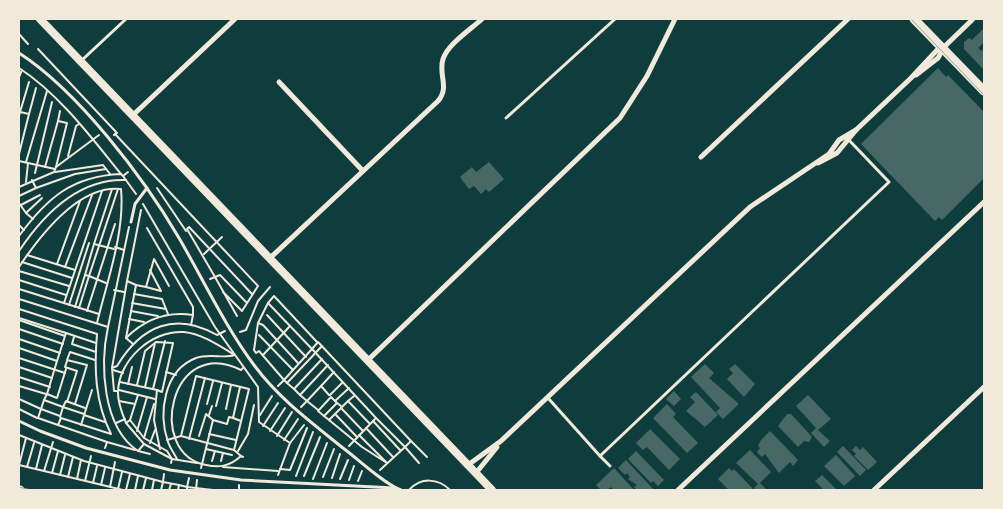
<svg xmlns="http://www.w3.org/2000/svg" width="1003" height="509" font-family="Karla,sans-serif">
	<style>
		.building { fill: #486865 }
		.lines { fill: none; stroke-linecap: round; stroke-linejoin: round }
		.path { stroke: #f1e9da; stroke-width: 2 }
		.service { stroke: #f1e9da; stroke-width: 3 }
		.minor { stroke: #f1e9da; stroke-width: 5 }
		.tertiary { stroke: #f1e9da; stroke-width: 8 }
		.primary { stroke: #f1e9da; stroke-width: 9 }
		.tram { stroke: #97a49c; stroke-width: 1 }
	</style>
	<rect width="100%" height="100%" fill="#0f3d3e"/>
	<g class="building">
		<polygon points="983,29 984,42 978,48 981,51 984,49 984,70 964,49 964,42 969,38 972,40"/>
		<polygon points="938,68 946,77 948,75 984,112 984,178 942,220 939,217 935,221 861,144"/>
		<polygon points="489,162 504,179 489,192 486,189 481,194 474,186 469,189 460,177 472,167 476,172"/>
		<polygon points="705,364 714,373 709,378 739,404 723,419 716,412 720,408 691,377"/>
		<polygon points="735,364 755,384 744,397 727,379 733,373 729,369"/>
		<polygon points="674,391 681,399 674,406 666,399"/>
		<polygon points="696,392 718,415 705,427 686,411 695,402 690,397"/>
		<polygon points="808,395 831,419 818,430 830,441 824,447 811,433 816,428 796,406"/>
		<polygon points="667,404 676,414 673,417 698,443 687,453 653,418"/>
		<polygon points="787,414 791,414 812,437 809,442 804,441 798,447 778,426"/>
		<polygon points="650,429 680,459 669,470 647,447 643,450 636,443"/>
		<polygon points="770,431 798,460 793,466 790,462 779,473 765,454 762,457 757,452 760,448 758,446 761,440"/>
		<polygon points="843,446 866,470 860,476 837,452"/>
		<polygon points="856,446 860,450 863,447 877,462 868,470 854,456 856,454 852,450"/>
		<polygon points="750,450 771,472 760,483 767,490 756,490 754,488 758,484 736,463"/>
		<polygon points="636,451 664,480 658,486 653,481 651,483 628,459"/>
		<polygon points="836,455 855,476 844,486 824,466"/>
		<polygon points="626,460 654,490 637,490 634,487 637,485 628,479 630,477 627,473 625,475 618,468"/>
		<polygon points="614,468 634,490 613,490 611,487 607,490 601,490 596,485"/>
		<polygon points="729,468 732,471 734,469 754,490 729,490 718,479"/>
		<polygon points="822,475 837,490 824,490 815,481"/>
	</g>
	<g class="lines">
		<g class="path">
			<polyline points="19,34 28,44"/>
			<polyline points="38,49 117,133 115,134"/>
			<path d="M 19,68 C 59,94 91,137 121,174"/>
			<polyline points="19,77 22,70"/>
			<polyline points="20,112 29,82"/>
			<polyline points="29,114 36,88"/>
			<polyline points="19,116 20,112 29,114 19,154"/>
			<polyline points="114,135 115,134 258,286 242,311 223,292"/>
			<polyline points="68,156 76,126 79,124"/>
			<polyline points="19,161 55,169"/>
			<polyline points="26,162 47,91"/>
			<polyline points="45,167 58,121"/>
			<polyline points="56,167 67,123 58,121 60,111"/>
			<polyline points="55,172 103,165 110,174"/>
			<polyline points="35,173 52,102"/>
			<polyline points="123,176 136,194"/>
			<polyline points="32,180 36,188 75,174 106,169"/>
			<polyline points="26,182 28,163"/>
			<polyline points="19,187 54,172 56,167 99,135"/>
			<polyline points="157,188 186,231"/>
			<polyline points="19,196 36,188"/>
			<polyline points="19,203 26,213"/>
			<polyline points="143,204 215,327 258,387 259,422 290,443 278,475"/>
			<polyline points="19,206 40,195"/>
			<polyline points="33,219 26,213 42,198"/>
			<polyline points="19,225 24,230"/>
			<polyline points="147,228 193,307 193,315"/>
			<path d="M 19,236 C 47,198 72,176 121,174 L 123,176 L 128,172"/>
			<polyline points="94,244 112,189"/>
			<polyline points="115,247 124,250"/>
			<path d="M 19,251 C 43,215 79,178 126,180"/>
			<polyline points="204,254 222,237"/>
			<polyline points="27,255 75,270"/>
			<polyline points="22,262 72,278"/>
			<polyline points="57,264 80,201"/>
			<path d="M 19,267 C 39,237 79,184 121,189 C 125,233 107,281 97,323"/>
			<polyline points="65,267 92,195"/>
			<polyline points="19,271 69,286"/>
			<polyline points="85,275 94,244 114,249"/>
			<polyline points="210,279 215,277 237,316"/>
			<polyline points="19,280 66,295"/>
			<polyline points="127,281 141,210"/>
			<polyline points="106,283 89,276 118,189"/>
			<polyline points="136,285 146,287 154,259 169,286"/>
			<polyline points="146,287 161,291 150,270"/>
			<polyline points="19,289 99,314"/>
			<polyline points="114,290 124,292"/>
			<polyline points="134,294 162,299 166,309"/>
			<polyline points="19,299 108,327 129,227"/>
			<polyline points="64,303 102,191"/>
			<polyline points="132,303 166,309 168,314"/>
			<polyline points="247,303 220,275 215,277 187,229 189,227 252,294"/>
			<polyline points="268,303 258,323 263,325 298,363"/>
			<polyline points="69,305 89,243"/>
			<polyline points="75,307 85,275 89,276"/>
			<polyline points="79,308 89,276"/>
			<path d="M 19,309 L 97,334 C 94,369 95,402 111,434 L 61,418 L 58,425 L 107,442"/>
			<polyline points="87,311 115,224"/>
			<polyline points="131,311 158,316"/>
			<polyline points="267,315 306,357"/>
			<polyline points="19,318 66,333"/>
			<polyline points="129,319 144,322"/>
			<polyline points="19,320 65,336"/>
			<polyline points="258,323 254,350 256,353 259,351 284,380 278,386"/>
			<path d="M 108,327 C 100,364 102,427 138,451"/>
			<polyline points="19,329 63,344"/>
			<polyline points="240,332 246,330 258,301 270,287"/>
			<polyline points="259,335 293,370"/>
			<polyline points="74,337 72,344 96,352"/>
			<polyline points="19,339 60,353"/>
			<polyline points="277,340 290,326"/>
			<path d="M 133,344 L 126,338 C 145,319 167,311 193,315 L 191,325"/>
			<polyline points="19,348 57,361 66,333 96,343"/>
			<polyline points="263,355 277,340"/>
			<polyline points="19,358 65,373"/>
			<polyline points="67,361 65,367 77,371 67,402"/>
			<polyline points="19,367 52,378"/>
			<polyline points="112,368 127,281 136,285 126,338"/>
			<path d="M 243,368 L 241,370 C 171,334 145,453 206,465 C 220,468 230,466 241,456 L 243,457"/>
			<polyline points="113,370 123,373"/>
			<polyline points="166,372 176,375"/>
			<polyline points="19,377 50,387"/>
			<polyline points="120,382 157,390 154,420 160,449"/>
			<polyline points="287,383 284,380 312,349 268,303 274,296 317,342"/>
			<polyline points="128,384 132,367"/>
			<polyline points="137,385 145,351 156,342 173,343 162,392 157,390"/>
			<polyline points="19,386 46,394"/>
			<polyline points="145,387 155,343"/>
			<polyline points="153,389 165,341"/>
			<polyline points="294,389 287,383 322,346"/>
			<polyline points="119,390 155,399"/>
			<path d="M 117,391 L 114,391 L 112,368 L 117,366 C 141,326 175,311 217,335 L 225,331"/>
			<polyline points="47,394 57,361"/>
			<polyline points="300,395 294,389 322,359"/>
			<polyline points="329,395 321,386 334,372"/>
			<polyline points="330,395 342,383"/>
			<polyline points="354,396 348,401 370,424"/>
			<polyline points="19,399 41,409 38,418 58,425"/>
			<polyline points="44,400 47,394 57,398 66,369"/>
			<polyline points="119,401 135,404"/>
			<polyline points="335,401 349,388"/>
			<polyline points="348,401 329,420 362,447 387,463 359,435"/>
			<polyline points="75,404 87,365 67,360 70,352 95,360"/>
			<polyline points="207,404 213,381"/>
			<polyline points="216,406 222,383"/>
			<polyline points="301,407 307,401 300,395 328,365"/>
			<polyline points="19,409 37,418"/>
			<polyline points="226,409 231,385"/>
			<polyline points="342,409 363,431"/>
			<polyline points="318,410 307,401 321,386"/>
			<polyline points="84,415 105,422"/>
			<polyline points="209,415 212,406"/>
			<polyline points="260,415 272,396"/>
			<polyline points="336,415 357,437"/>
			<polyline points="60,416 41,409 44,400 63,407 66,401 85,408"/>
			<polyline points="324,416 318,411 331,397 337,403"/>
			<polyline points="60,417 63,407 84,414"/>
			<polyline points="233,418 241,421"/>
			<polyline points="376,418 312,349 318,342 411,441"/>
			<polyline points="130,420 138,395"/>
			<polyline points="329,420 324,416 337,403 341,406"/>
			<polyline points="373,421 400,450"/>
			<polyline points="116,423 125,419"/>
			<polyline points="126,423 144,444"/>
			<polyline points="81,425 92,390"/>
			<polyline points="263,426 278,403"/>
			<polyline points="366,428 393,457"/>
			<polyline points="137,431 147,397"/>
			<polyline points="270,431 285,408"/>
			<polyline points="209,434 236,440"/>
			<polyline points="19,435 84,461 163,482 161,490"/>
			<polyline points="199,436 206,414 213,420"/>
			<polyline points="277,436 292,412"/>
			<polyline points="144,438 154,404"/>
			<polyline points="189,439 205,378"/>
			<polyline points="167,440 181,436"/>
			<polyline points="284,440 298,419"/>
			<polyline points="150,443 155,430"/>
			<polyline points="290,443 304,425"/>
			<polyline points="349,446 376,418 405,447 380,470"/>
			<polyline points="105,448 107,442 135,450"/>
			<polyline points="206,449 232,455"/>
			<polyline points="234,450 249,389 196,376 181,436 234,450 241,456"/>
			<polyline points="238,451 248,434 254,405"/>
			<polyline points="150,454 138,451 144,444 172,459 171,463"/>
			<path d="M 177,459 C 174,453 170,448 168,442 C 158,413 164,370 196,358 C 209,353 225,359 234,355"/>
			<polyline points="212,461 215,451"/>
			<polyline points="221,461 223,453"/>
			<path d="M 197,463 L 172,459 L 167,451 L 144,438 L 130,420 L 126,423 C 122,413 118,404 118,393 C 118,360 152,330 184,332 C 202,334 218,345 233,354"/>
			<polyline points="419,463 405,447 411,441 427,457"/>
			<polyline points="19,465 123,490"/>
			<polyline points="19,465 26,438"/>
			<polyline points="27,467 34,443"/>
			<polyline points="223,467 278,471"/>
			<polyline points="201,468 213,420 227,424 229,417 233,418 240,387"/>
			<polyline points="36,469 42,445"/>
			<polyline points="280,469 290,470 307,428"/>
			<polyline points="44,471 53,442"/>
			<polyline points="52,473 58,451"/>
			<polyline points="164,474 163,482 179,485"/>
			<polyline points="60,475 65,455"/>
			<polyline points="296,476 313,432"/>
			<polyline points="304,476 320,437"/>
			<polyline points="68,477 73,457"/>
			<polyline points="323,477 334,449"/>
			<polyline points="332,478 340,454"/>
			<polyline points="77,479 81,460"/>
			<polyline points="313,479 327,443"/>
			<polyline points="340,479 348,460"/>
			<polyline points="349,480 354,466"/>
			<polyline points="85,481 91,456"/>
			<polyline points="358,481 362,471"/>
			<polyline points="93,483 97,466"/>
			<polyline points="101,485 105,468"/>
			<polyline points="110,487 115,462"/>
			<polyline points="118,489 122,472"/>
			<polyline points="126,490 130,474"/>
			<polyline points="135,490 138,476"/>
			<polyline points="143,490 146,478"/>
			<polyline points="152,490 154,480"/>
			<polyline points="169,490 171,484"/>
			<polyline points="178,490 179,485 187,487 189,478"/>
			<polyline points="187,490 187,487 213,490"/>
			<polyline points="196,490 197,480"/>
			<polyline points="239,490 239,485"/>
			<path d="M 409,490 C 421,477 438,478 450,490"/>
		</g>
		<g class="service">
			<path d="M 19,53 C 78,91 144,178 179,238 C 204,281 225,326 254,365 C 278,398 312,423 343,448 C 358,459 384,484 401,490"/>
			<polyline points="81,61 126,19"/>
			<polyline points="506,118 615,19"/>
			<polyline points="131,222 135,204 147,188"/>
			<polyline points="548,398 600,456 889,182 847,138"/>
			<polyline points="19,421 40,431 86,448 170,470 241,480 394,488"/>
			<polyline points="600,456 610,466"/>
		</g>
		<g class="minor">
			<polyline points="916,75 938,58 943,49"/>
			<polyline points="279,82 363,171"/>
			<polyline points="132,116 235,19"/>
			<polyline points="701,157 848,19"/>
			<polyline points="818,163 837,153 856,130 911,78 939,48 943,48 973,19"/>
			<path d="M 269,259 L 438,101 C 450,87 438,75 443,59 C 448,44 470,30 482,19"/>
			<polyline points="367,361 620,118 647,76 675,19"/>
			<polyline points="468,465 501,441 750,207 829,154 839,140 856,130"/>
			<polyline points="476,473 497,447"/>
			<polyline points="678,490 984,202"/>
			<polyline points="874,490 984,387"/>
		</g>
		<polyline class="tertiary" points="40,19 492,490"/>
		<g class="primary">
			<polyline points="914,19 984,91"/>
			<polyline points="19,490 20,490"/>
		</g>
		<g class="tram">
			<polyline points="911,19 984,95"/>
			<polyline points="19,487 31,490"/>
		</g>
	</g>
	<rect width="1003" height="509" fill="none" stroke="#f1e9da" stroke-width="40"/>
</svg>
